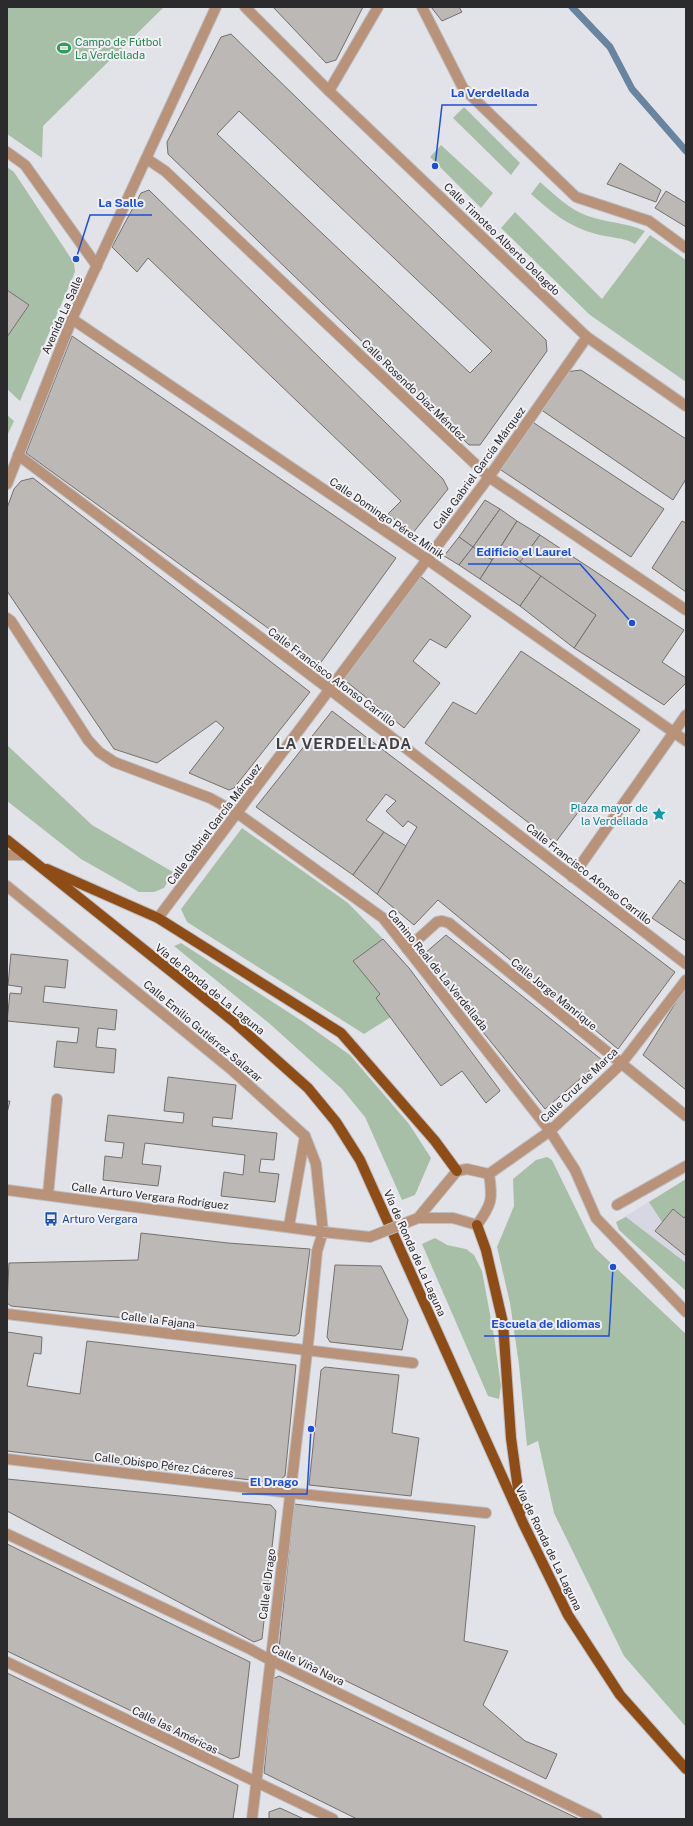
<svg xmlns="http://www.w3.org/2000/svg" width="693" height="1826" font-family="'Public Sans',sans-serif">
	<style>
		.built { fill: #d7d7e3 }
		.green { fill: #a8bfa7 }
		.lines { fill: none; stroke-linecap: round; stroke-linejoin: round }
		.stream { stroke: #68849e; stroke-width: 7 }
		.building { fill: #bcb8b5; stroke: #74706d; fill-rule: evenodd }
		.lane-casing { stroke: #bdbec3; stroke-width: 12 }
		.street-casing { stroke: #bdbec3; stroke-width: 12 }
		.primary-casing { stroke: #bdbec3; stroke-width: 12 }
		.lane { stroke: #b89279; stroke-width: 10 }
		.street { stroke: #b89279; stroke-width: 10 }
		.primary { stroke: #8e4c17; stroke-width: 10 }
		.street-bridge-casing { stroke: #bdbec3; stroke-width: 12; stroke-linecap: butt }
		.street-bridge { stroke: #b89279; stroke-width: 10 }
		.labels { text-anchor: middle; stroke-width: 4; stroke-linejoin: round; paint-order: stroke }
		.leisure-label { font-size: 11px; fill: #27864d; stroke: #f0f0f5; text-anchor: start }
		.street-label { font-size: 11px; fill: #2b2b2d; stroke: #f0f0f5 }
		.culture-label { font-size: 11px; fill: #0d838f; stroke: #f0f0f5; text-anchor: end }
		.transit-label { font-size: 11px; fill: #164399; stroke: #f0f0f5; text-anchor: start }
		.district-label { font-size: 15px; font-weight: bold; letter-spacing: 1px; fill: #424246; stroke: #f0f0f5 }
		.leader { fill: none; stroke: #1d4ed8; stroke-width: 1.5 }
		.callout-dot { fill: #1d4ed8; stroke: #f0f0f5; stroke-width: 1.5 }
		.callout-label { font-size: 12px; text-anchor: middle; font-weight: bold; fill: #1d4ed8; stroke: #f0f0f5; stroke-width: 4; stroke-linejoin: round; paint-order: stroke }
	</style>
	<rect width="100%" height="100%" fill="#e2e3e8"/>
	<polygon class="built" points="686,1179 686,1291 619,1230 616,1222"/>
	<g class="green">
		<polygon points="7,7 164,7 43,126 42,158 7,134"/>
		<polygon points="464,107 520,163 511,175 453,118"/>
		<polygon points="441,145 493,193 481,208 430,157"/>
		<polygon points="7,167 14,172 74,263 75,272 20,401 7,389 7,337 29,305 7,290"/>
		<path d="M 540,182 C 555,195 570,210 588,216 C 607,223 625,222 645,231 L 635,244 C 624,237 609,238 596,234 C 569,227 551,212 531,194 Z"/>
		<polygon points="515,212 602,299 650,235 686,260 686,382 590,315 501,228"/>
		<polygon points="7,415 14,421 7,436"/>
		<polygon points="7,745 92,825 173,872 164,888 154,892 139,892 81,859 7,801"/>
		<polygon points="242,828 348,903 383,939 353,961 380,994 376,998 391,1017 364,1034 187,922 181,909"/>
		<polygon points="181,943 302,1021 350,1055 409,1124 431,1158 415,1195 402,1200 365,1117 342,1089 270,1024 174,946"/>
		<polygon points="547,1157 552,1160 595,1248 686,1334 686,1727 624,1656 554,1513 538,1441 527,1446 519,1365 510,1303 497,1247 514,1206 513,1179 536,1160"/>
		<polygon points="686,1179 686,1215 684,1218 673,1209 662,1222 649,1202"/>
		<polygon points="626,1217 686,1263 686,1291 619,1230 616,1222"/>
		<polygon points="435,1238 447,1245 466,1249 474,1255 482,1271 494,1336 501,1386 499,1399 488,1396 422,1244"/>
	</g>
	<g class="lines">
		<polyline class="stream" points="572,7 610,47 632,89 686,151"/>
	</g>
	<g class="building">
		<polygon points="273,7 363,7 336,60 326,63"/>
		<polygon points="431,7 459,7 462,12 442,21"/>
		<path d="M 231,34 L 546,340 L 547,351 L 480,445 L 469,445 L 168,154 L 167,142 L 221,37 ZM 239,111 L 492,351 L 470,373 L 217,134 Z"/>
		<polygon points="620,163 661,190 656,202 607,184"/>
		<polygon points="149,190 443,479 448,489 412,534 388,514 401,501 148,258 137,272 112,247 141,193"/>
		<polygon points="666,191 686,203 686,227 655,208"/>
		<polygon points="7,290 29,305 7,337"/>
		<polygon points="72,336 396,558 319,665 26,453"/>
		<polygon points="581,370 686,439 686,479 673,500 540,409 565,372"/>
		<polygon points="531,421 664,509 631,557 498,468"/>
		<polygon points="33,478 310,692 234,788 229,790 189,773 224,728 216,721 157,763 114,749 7,591 7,508 14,489 21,481"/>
		<polygon points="485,500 500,509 473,547 459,537"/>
		<polygon points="500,509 517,521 492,560 473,547"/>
		<polygon points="517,521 540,535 520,562 500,548"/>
		<polygon points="682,521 686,523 686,592 652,568"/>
		<polygon points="540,535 684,630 662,662 686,678 686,683 664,705 574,648 596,615 520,562"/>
		<polygon points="459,537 473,547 459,565 444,556"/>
		<polygon points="473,547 492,560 480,579 459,565"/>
		<polygon points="500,548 541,576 520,606 480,579"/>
		<polygon points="420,576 471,616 446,648 430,639 413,661 440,683 404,728 342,678"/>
		<polygon points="541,576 596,615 574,648 520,606"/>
		<polygon points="521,651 640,730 555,843 425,743 453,702 476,714"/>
		<polygon points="332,711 675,972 618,1049 438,900 414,925 377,894 417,827 408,821 403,827 386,811 396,801 386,794 366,820 384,832 353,875 256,807"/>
		<polygon points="384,832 406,846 377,894 353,875"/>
		<polygon points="680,880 686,885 686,941 652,918"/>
		<polygon points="446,935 602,1060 545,1109 454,996 424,954"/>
		<polygon points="383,939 409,968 499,1089 500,1091 486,1103 462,1071 441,1086 376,998 380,994 353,961"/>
		<polygon points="11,954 68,960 65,988 45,986 43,1002 117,1010 115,1030 98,1028 96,1047 116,1049 114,1073 54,1067 57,1041 77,1043 79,1028 7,1021 10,993 21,994 22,987 8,985"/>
		<polygon points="686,986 686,1090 643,1055"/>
		<polygon points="168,1077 236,1085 232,1119 213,1117 212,1126 277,1133 274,1160 261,1159 259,1172 279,1174 275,1202 221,1196 224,1172 243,1175 245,1155 145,1143 142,1164 161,1166 158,1186 103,1180 105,1156 122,1158 124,1143 105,1141 108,1115 183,1123 184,1113 164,1111"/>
		<polygon points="7,1101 10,1101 7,1113"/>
		<polygon points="673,1209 684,1218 686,1215 686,1256 655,1231"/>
		<polygon points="141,1233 228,1243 310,1249 299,1333 295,1336 11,1306 7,1303 9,1263 138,1260"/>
		<polygon points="335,1265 381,1266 408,1320 402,1350 330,1342 327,1337"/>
		<polygon points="7,1332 42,1337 41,1354 34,1353 27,1386 80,1394 87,1341 296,1365 285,1476 276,1483 7,1451"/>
		<polygon points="325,1367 399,1375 392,1433 419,1438 411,1496 309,1485 321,1370"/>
		<polygon points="7,1479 271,1505 276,1511 262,1639 254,1642 7,1511"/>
		<polygon points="294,1504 475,1526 464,1641 508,1651 483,1705 525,1741 557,1754 546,1779 279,1648"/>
		<polygon points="7,1544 250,1662 239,1757 231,1759 7,1651"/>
		<polygon points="7,1673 238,1785 233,1819 7,1819"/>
		<polygon points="279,1676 579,1819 357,1819 264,1773 273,1679"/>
		<polygon points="280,1808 304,1819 269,1819 269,1812"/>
	</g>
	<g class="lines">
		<defs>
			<polyline id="lane" points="48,1195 57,1099"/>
			<g id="street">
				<polyline points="245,7 329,91 587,337 686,406"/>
				<polyline points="422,7 463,88 576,197 649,221 686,248"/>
				<polyline points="329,91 378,7"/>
				<polyline points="7,152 25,165 97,266"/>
				<polyline points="147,159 165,171 489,477 686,610"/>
				<polyline points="72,319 428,560 686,741"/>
				<polyline points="18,455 329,689 686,964"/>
				<polyline points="7,484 72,319 216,7"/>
				<polyline points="7,618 11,621 88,740 99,752 114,762 210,798 237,813 383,918 550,1131 575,1170 596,1218 686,1312"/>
				<polyline points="7,855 25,855"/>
				<polyline points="572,877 686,715"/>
				<polyline points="7,886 232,1070 305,1136 316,1164 323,1232 317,1251 309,1335 252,1819"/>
				<polyline points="158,918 489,477 587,337"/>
				<polyline points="407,949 437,922 442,921 449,923 686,1116"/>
				<polyline points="489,1174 550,1131 621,1064 686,980"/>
				<polyline points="7,1190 323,1232"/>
				<polyline points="617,1205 686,1166"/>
				<path d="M 418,1218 L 453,1218 L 477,1225 C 492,1204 493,1199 489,1174"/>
				<polyline points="418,1218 457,1171 467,1169 489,1174"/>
				<polyline points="289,1226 305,1136"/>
				<polyline points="7,1314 413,1363"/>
				<polyline points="7,1459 291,1493 486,1513"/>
				<polyline points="7,1534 250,1649 270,1660 597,1819"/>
				<polyline points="7,1662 333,1819"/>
			</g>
			<g id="primary">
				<polyline points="7,840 233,1021 308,1088 336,1122 360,1160 523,1523 568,1615 620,1695 686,1769"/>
				<polyline points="47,869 158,918 341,1033 435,1141 457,1171"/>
				<polyline points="477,1225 486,1250 503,1323 511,1438 521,1511"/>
			</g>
		</defs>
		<use href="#lane" class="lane-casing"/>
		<use href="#street" class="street-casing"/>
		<use href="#primary" class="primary-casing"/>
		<use href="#lane" class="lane"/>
		<use href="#street" class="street"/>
		<use href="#primary" class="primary"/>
		<defs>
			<polyline id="street-bridge" points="323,1232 370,1237 418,1218"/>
		</defs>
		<use href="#street-bridge" class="street-bridge-casing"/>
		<use href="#street-bridge" class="street-bridge"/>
	</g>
	<defs>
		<symbol id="stadium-bare" viewBox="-9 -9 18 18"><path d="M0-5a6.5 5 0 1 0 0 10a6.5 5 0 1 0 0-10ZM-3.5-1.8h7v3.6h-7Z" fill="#2e9e5b" stroke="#f0f0f5" stroke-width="2.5" paint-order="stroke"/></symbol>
		<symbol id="sight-bare" viewBox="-9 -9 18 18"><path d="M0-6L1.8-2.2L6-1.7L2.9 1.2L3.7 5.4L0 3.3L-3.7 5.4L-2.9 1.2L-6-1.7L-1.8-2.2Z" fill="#0f9aa8" stroke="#f0f0f5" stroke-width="2.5" paint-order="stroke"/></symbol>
		<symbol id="bus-bare" viewBox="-9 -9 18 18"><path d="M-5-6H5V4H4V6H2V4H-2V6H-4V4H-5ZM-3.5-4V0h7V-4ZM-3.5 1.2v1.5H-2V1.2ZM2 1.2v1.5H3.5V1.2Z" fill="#1a4fb4" stroke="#f0f0f5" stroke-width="2.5" paint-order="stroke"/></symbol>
	</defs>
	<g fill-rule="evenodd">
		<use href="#stadium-bare" x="54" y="38" width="20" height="20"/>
		<use href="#sight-bare" x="649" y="804" width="20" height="20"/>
		<use href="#bus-bare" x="41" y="1209" width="20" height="20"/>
	</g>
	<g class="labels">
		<g class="leisure-label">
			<text x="75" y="46">Campo de Fútbol<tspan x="75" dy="13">La Verdellada</tspan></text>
		</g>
		<g class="street-label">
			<text transform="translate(502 239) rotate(44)" y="4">Calle Timoteo Alberto Delagdo</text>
			<text transform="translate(62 315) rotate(-66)" y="4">Avenida La Salle</text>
			<text transform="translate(414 390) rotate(44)" y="4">Calle Rosendo Díaz Méndez</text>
			<text transform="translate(479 468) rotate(-54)" y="4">Calle Gabriel García Márquez</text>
			<text transform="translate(387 518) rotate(34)" y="4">Calle Domingo Pérez Minik</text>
			<text transform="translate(332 677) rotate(37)" y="4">Calle Francisco Afonso Carrillo</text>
			<text transform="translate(214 824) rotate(-53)" y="4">Calle Gabriel García Márquez</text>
			<text transform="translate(589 874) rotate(38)" y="4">Calle Francisco Afonso Carrillo</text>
			<text transform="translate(438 970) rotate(51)" y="4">Camino Real de La Verdellada</text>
			<text transform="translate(210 989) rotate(39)" y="4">Vía de Ronda de La Laguna</text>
			<text transform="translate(554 994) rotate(39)" y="4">Calle Jorge Manrique</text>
			<text transform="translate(203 1031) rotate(40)" y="4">Calle Emilio Gutiérrez Salazar</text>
			<text transform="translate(579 1085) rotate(-44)" y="4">Calle Cruz de Marca</text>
			<text transform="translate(150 1196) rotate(7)" y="4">Calle Arturo Vergara Rodríguez</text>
			<text transform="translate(415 1253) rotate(66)" y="4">Vía de Ronda de La Laguna</text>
			<text transform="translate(158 1320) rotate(7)" y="4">Calle la Fajana</text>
			<text transform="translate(164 1465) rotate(7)" y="4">Calle Obispo Pérez Cáceres</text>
			<text transform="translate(549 1548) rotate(64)" y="4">Vía de Ronda de La Laguna</text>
			<text transform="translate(267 1584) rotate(-83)" y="4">Calle el Drago</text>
			<text transform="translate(308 1665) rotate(26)" y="4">Calle Viña Nava</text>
			<text transform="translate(175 1730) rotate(26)" y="4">Calle las Américas</text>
		</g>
		<g class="culture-label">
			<text x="648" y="812">Plaza mayor de<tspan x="648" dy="13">la Verdellada</tspan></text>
		</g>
		<g class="transit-label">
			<text x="62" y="1223">Arturo Vergara</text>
		</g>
		<g class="district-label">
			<text x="344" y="749">LA VERDELLADA</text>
		</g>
	</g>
	<path class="leader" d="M435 166L442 105H537M76 259L90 215H152M632 623L580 564H468M613 1267L609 1336H484M311 1429L307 1494H242"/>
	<g class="callout-dot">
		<circle cx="435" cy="166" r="4"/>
		<circle cx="76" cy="259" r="4"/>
		<circle cx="632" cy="623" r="4"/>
		<circle cx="613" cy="1267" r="4"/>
		<circle cx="311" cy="1429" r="4"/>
	</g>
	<g class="callout-label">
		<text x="490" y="97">La Verdellada</text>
		<text x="121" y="207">La Salle</text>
		<text x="524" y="556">Edificio el Laurel</text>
		<text x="546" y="1328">Escuela de Idiomas</text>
		<text x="274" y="1486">El Drago</text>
	</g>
	<rect width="693" height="1826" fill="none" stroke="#2b2b2d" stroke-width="16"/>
</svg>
